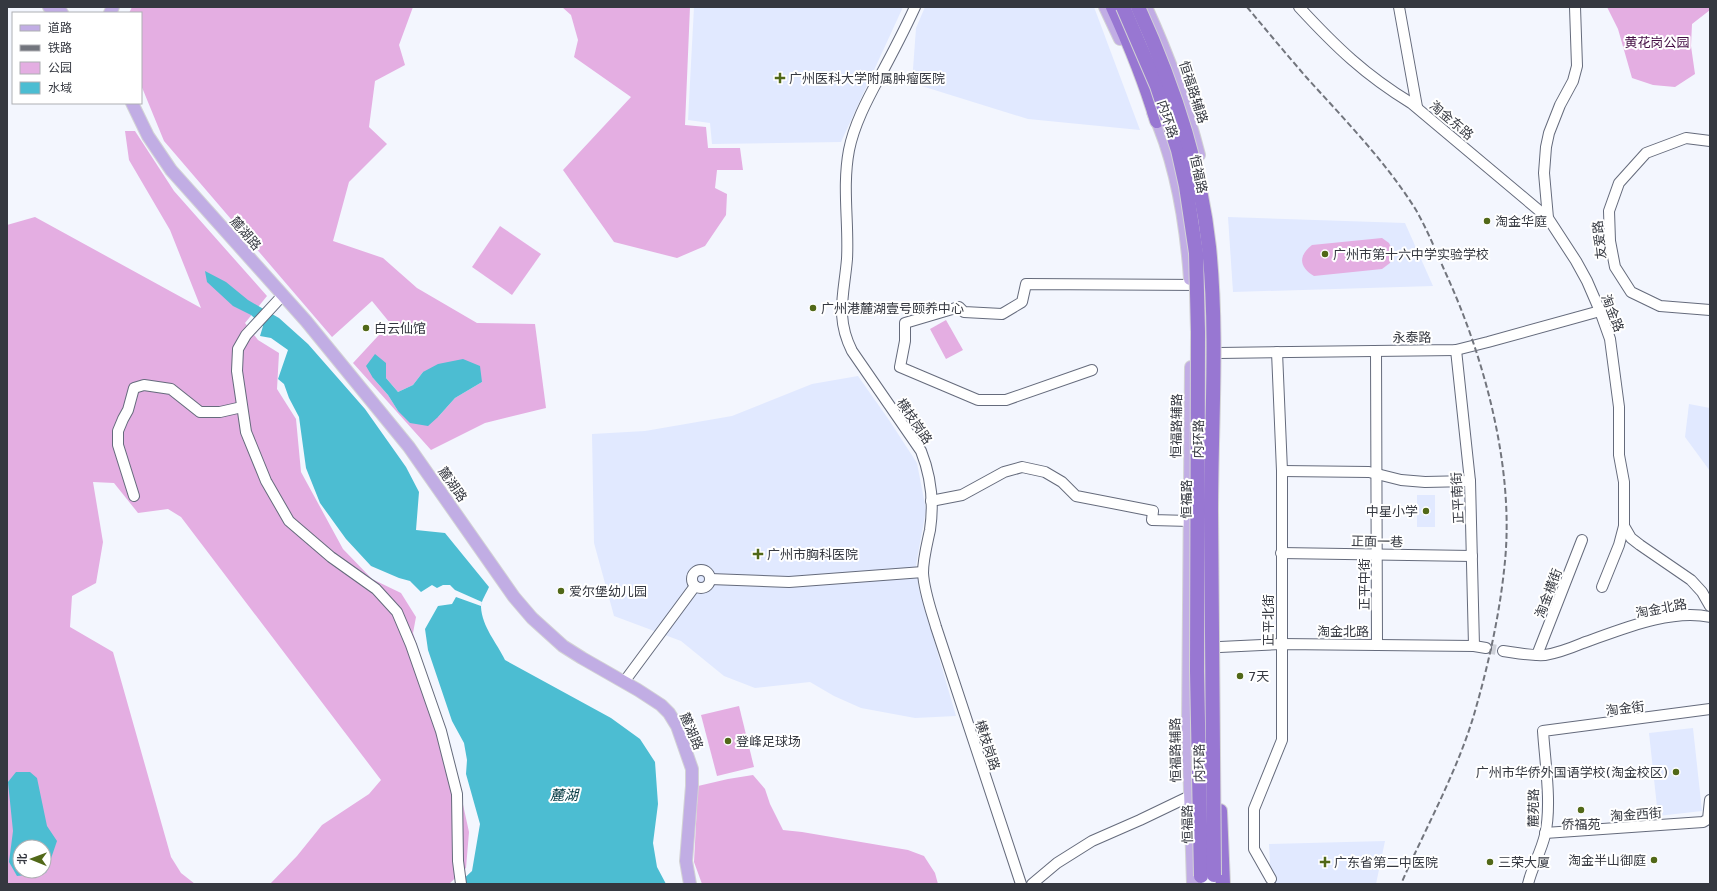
<svg xmlns="http://www.w3.org/2000/svg" width="1717" height="891" font-family="'DejaVu Sans','Noto Sans SC',sans-serif">
	<style>
		.built { fill: #e1e9ff }
		.green { fill: #e4aee2; fill-rule: evenodd }
		.water { fill: #4cbdd2; fill-rule: evenodd }
		.lines { fill: none; stroke-linecap: round; stroke-linejoin: round }
		.minor-tunnel { stroke: #cdd0d8; stroke-width: 10; stroke-dasharray: 10 5; stroke-linecap: butt }
		.minor-casing { stroke: #656b7c; stroke-width: 12 }
		.major-casing { stroke: #d3d3d5; stroke-width: 14 }
		.highway-casing { stroke: #d3d3d5; stroke-width: 16 }
		.minor { stroke: #fff; stroke-width: 10 }
		.major { stroke: #c1ade4; stroke-width: 12 }
		.highway { stroke: #9877d2; stroke-width: 14 }
		.rail { stroke: #72757d; stroke-width: 2; stroke-dasharray: 6 3; stroke-linecap: butt }
		.highway-bridge-casing { stroke: #d3d3d5; stroke-width: 16; stroke-linecap: butt }
		.highway-bridge { stroke: #9877d2; stroke-width: 14 }
		.poi-dot { fill: #516818; stroke: #fff; stroke-width: 1.5 }
		.labels { text-anchor: middle; stroke-width: 4; stroke-linejoin: round; paint-order: stroke }
		.park-label { font-size: 13px; fill: #430d43; stroke: #fff }
		.poi-label { font-size: 13px; fill: #353840; stroke: #fff; text-anchor: start }
		.street-label { font-size: 13px; fill: #353840; stroke: #fff }
		.water-label { font-size: 14px; font-style: italic; fill: #003740; stroke: #fff }
	</style>
	<rect width="100%" height="100%" fill="#f3f6fe"/>
	<g class="built">
		<polygon points="694,7 903,7 841,142 712,144 710,123 688,120"/>
		<polygon points="925,7 1094,7 1140,130 1028,119 912,83 916,28"/>
		<polygon points="1228,217 1405,223 1433,286 1233,292"/>
		<polygon points="858,376 889,420 917,463 926,510 916,565 919,589 956,716 915,718 861,708 834,696 810,682 755,688 724,676 681,641 614,616 594,543 592,434 645,431 732,416 812,384"/>
		<polygon points="1689,404 1710,408 1710,471 1685,437"/>
		<rect x="1417" y="495" width="18" height="32"/>
		<polygon points="1693,728 1702,811 1658,816 1649,733"/>
		<polygon points="1385,841 1376,884 1271,884 1269,844"/>
	</g>
	<g class="green">
		<path d="M 132,7 L 413,7 L 399,45 L 405,65 L 375,81 L 369,127 L 387,144 L 349,182 L 333,241 L 383,258 L 417,288 L 477,323 L 535,324 L 546,408 L 485,423 L 431,450 L 353,363 L 390,323 L 372,301 L 332,337 L 164,141 L 141,85 L 141,13 L 129,13 ZM 386,363 L 386,378 L 398,392 L 413,385 L 423,372 L 482,382 L 455,398 L 438,417 L 398,411 L 388,395 L 373,378 Z"/>
		<polygon points="562,7 690,7 685,125 706,127 708,148 740,148 743,170 717,170 715,188 727,194 726,215 705,246 677,258 614,242 563,170 631,97 574,57 578,40 571,15"/>
		<polygon points="1607,7 1710,7 1710,10 1692,24 1691,46 1695,74 1675,87 1653,85 1632,78 1618,29"/>
		<path d="M 125,131 L 135,131 L 174,191 L 267,296 L 245,323 L 258,340 L 279,353 L 277,389 L 296,419 L 301,472 L 343,549 L 372,579 L 401,593 L 416,617 L 413,633 L 452,754 L 469,832 L 466,868 L 449,884 L 270,884 L 297,856 L 322,825 L 369,794 L 381,780 L 181,517 L 168,509 L 138,513 L 114,483 L 93,482 L 103,542 L 96,583 L 72,596 L 70,627 L 113,652 L 171,857 L 181,873 L 195,884 L 7,884 L 7,225 L 35,217 L 201,308 L 170,230 L 129,160 ZM 20,847 L 44,847 L 44,871 L 20,871 Z"/>
		<polygon points="500,226 541,254 512,295 472,267"/>
		<path d="M 1382,238 L 1389,243 L 1393,251 L 1390,263 L 1382,269 L 1314,276 C 1299,267 1298,256 1312,245 Z"/>
		<polygon points="946,320 963,350 946,359 930,329"/>
		<polygon points="739,706 754,767 717,776 701,715"/>
		<polygon points="753,775 765,789 770,804 783,830 802,832 908,850 924,856 935,873 938,884 702,884 694,862 698,786 728,779"/>
	</g>
	<g class="water">
		<path d="M 205,271 L 226,282 L 248,300 L 279,318 L 308,344 L 365,409 L 406,467 L 419,492 L 416,530 L 445,533 L 489,587 C 487,592 481,601 481,607 C 482,627 497,643 505,660 L 611,718 L 640,739 L 655,762 L 658,804 L 653,843 L 657,867 L 666,884 L 458,884 L 472,871 L 480,824 L 466,774 L 467,760 L 464,743 L 452,721 L 428,650 L 425,629 L 438,606 L 452,604 L 456,597 L 481,606 L 482,602 L 455,590 L 450,585 L 443,585 L 437,588 L 432,585 L 421,592 L 410,581 L 399,578 L 371,566 L 346,539 L 320,503 L 306,468 L 299,417 L 289,398 L 284,384 L 278,379 L 288,350 L 271,338 L 260,336 L 263,326 L 251,315 L 233,306 L 207,282 Z"/>
		<polygon points="375,354 386,363 386,378 398,392 413,385 423,372 438,364 463,359 480,366 482,382 455,398 438,417 428,426 410,423 398,411 388,395 373,378 366,366"/>
		<path d="M 16,772 L 30,772 L 37,778 L 47,826 L 57,841 L 46,873 L 17,876 L 9,862 L 13,831 L 8,782 ZM 20,847 L 44,847 L 44,871 L 20,871 Z"/>
	</g>
	<g class="lines">
		<polyline class="minor-tunnel" points="1486,648 1503,651"/>
		<defs>
			<g id="minor">
				<path d="M 915,7 C 904,31 892,54 879,78 C 867,100 854,125 849,150 C 842,187 849,223 847,259 C 844,295 835,317 852,351 L 921,451 C 931,476 934,503 930,530 C 927,544 923,559 923,573 C 924,591 931,610 936,627 L 1021,884"/>
				<path d="M 1299,7 C 1336,47 1365,75 1411,103 L 1548,218"/>
				<polyline points="1399,7 1417,107"/>
				<polyline points="1575,7 1577,66 1573,81 1560,105 1549,133 1546,147 1544,173 1548,218 1576,261 1587,281 1600,311 1610,339 1619,407 1619,455 1624,482 1624,526 1631,538 1640,545 1691,580 1702,592 1710,606"/>
				<polyline points="1710,141 1686,138 1646,153 1619,183 1609,211 1610,241 1615,267 1631,292 1660,306 1710,310"/>
				<polyline points="283,295 246,335 238,349 237,371 246,432 266,481 289,521 331,557 376,589 397,612 411,645 441,731 457,794 458,861 461,884"/>
				<polyline points="1456,350 1470,481 1474,646"/>
				<polyline points="1376,351 1377,645"/>
				<polyline points="1219,353 1456,350 1488,342 1600,311"/>
				<polyline points="1092,370 1006,400 978,400 900,367 905,341 905,323 959,307 964,312 1002,314 1022,302 1026,284 1202,285"/>
				<polyline points="1282,471 1369,472 1401,480 1425,482 1470,481"/>
				<polyline points="134,496 118,445 118,431 123,419 128,410 134,388 144,385 171,389 200,412 220,412 242,407"/>
				<polyline points="931,501 962,495 1004,472 1022,467 1045,472 1062,482 1076,496 1153,511 1152,520 1190,521"/>
				<polyline points="1281,553 1472,556"/>
				<circle cx="701" cy="579" r="9"/>
				<polyline points="710,579 789,582 923,572"/>
				<polyline points="1602,587 1619,545 1624,526"/>
				<polyline points="1199,648 1281,644 1474,646 1486,648"/>
				<path d="M 1503,651 C 1517,653 1531,656 1545,655 C 1558,653 1571,648 1583,643 C 1620,630 1671,608 1710,617"/>
				<polyline points="1537,655 1582,540"/>
				<polyline points="624,682 695,586"/>
				<polyline points="1545,833 1703,822 1708,819 1710,800"/>
				<polyline points="1271,879 1254,849 1254,809 1282,740 1282,471 1277,352"/>
				<polyline points="1032,884 1057,863 1092,841 1140,820 1190,796"/>
				<path d="M 1528,884 C 1532,867 1541,852 1545,835 C 1552,805 1545,762 1543,731 L 1710,709"/>
			</g>
			<g id="major">
				<polyline points="49,7 62,13"/>
				<polyline points="1105,7 1120,39"/>
				<path d="M 1146,7 C 1168,55 1186,104 1199,155"/>
				<polyline points="110,13 113,7"/>
				<polyline points="132,103 148,136 171,170 306,321 409,447 514,597 532,618 563,646 582,658 638,690 661,705 669,713 677,726 692,769 692,786 686,861 690,884"/>
				<path d="M 1153,112 C 1177,164 1186,223 1190,279"/>
				<polyline points="1191,367 1188,728 1193,884"/>
			</g>
			<g id="highway">
				<path d="M 1113,7 C 1130,44 1145,81 1157,121"/>
				<polyline points="1220,811 1223,884"/>
			</g>
		</defs>
		<use href="#minor" class="minor-casing"/>
		<use href="#major" class="major-casing"/>
		<use href="#highway" class="highway-casing"/>
		<use href="#minor" class="minor"/>
		<use href="#major" class="major"/>
		<use href="#highway" class="highway"/>
		<path class="rail" d="M 1247,7 C 1267,31 1287,55 1307,78 C 1345,120 1386,162 1416,210 C 1428,231 1437,254 1447,276 C 1485,360 1514,468 1505,561 C 1500,614 1488,667 1473,718 C 1455,776 1425,829 1401,884"/>
		<defs>
			<g id="highway-bridge">
				<polyline points="1123,7 1157,86 1178,150 1186,186 1196,253 1198,332 1197,671 1201,876"/>
				<path d="M 1138,7 C 1173,84 1200,163 1209,247 C 1218,335 1211,424 1211,512 C 1211,633 1212,754 1214,875"/>
			</g>
		</defs>
		<use href="#highway-bridge" class="highway-bridge-casing"/>
		<use href="#highway-bridge" class="highway-bridge"/>
	</g>
	<g class="poi-dot">
		<path d="M778 72h4v4h4v4h-4v4h-4v-4h-4v-4h4z"/>
		<circle cx="1487" cy="221" r="4"/>
		<circle cx="1325" cy="254" r="4"/>
		<circle cx="813" cy="308" r="4"/>
		<circle cx="366" cy="328" r="4"/>
		<circle cx="1426" cy="511" r="4"/>
		<path d="M756 548h4v4h4v4h-4v4h-4v-4h-4v-4h4z"/>
		<circle cx="561" cy="591" r="4"/>
		<circle cx="1240" cy="676" r="4"/>
		<circle cx="728" cy="741" r="4"/>
		<circle cx="1676" cy="772" r="4"/>
		<circle cx="1581" cy="810" r="4"/>
		<circle cx="1654" cy="860" r="4"/>
		<path d="M1323 856h4v4h4v4h-4v4h-4v-4h-4v-4h4z"/>
		<circle cx="1490" cy="862" r="4"/>
	</g>
	<g class="labels">
		<g class="park-label">
			<text x="1657" y="47">黄花岗公园</text>
		</g>
		<g class="poi-label">
			<text x="789" y="83">广州医科大学附属肿瘤医院</text>
			<text x="1495" y="226">淘金华庭</text>
			<text x="1333" y="259">广州市第十六中学实验学校</text>
			<text x="821" y="313">广州港麓湖壹号颐养中心</text>
			<text x="374" y="333">白云仙馆</text>
			<text x="1418" y="516" text-anchor="end">中星小学</text>
			<text x="767" y="559">广州市胸科医院</text>
			<text x="569" y="596">爱尔堡幼儿园</text>
			<text x="1248" y="681">7天</text>
			<text x="736" y="746">登峰足球场</text>
			<text x="1668" y="777" text-anchor="end">广州市华侨外国语学校(淘金校区)</text>
			<text x="1581" y="829" text-anchor="middle">侨福苑</text>
			<text x="1646" y="865" text-anchor="end">淘金半山御庭</text>
			<text x="1334" y="867">广东省第二中医院</text>
			<text x="1498" y="867">三荣大厦</text>
		</g>
		<g class="street-label">
			<text transform="translate(1194 92) rotate(72)" y="5">恒福路辅路</text>
			<text transform="translate(1168 119) rotate(72)" y="5">内环路</text>
			<text transform="translate(1452 120) rotate(40)" y="5">淘金东路</text>
			<text transform="translate(1199 174) rotate(78)" y="5">恒福路</text>
			<text transform="translate(246 233) rotate(49)" y="5">麓湖路</text>
			<text transform="translate(1599 240) rotate(-96)" y="5">友爱路</text>
			<text transform="translate(1613 313) rotate(69)" y="5">淘金路</text>
			<text transform="translate(1412 337) rotate(-1)" y="5">永泰路</text>
			<text transform="translate(915 421) rotate(56)" y="5">横枝岗路</text>
			<text transform="translate(1176 426) rotate(-89)" y="5">恒福路辅路</text>
			<text transform="translate(1198 439) rotate(-89)" y="5">内环路</text>
			<text transform="translate(453 484) rotate(55)" y="5">麓湖路</text>
			<text transform="translate(1457 498) rotate(-93)" y="5">正平南街</text>
			<text transform="translate(1186 499) rotate(-90)" y="5">恒福路</text>
			<text transform="translate(1377 541) rotate(1)" y="5">正面一巷</text>
			<text transform="translate(1364 584) rotate(-90)" y="5">正平中街</text>
			<text transform="translate(1548 593) rotate(-69)" y="5">淘金横街</text>
			<text transform="translate(1661 608) rotate(-11)" y="5">淘金北路</text>
			<text transform="translate(1268 620) rotate(-90)" y="5">正平北街</text>
			<text x="1343" y="636">淘金北路</text>
			<text transform="translate(1625 708) rotate(-7)" y="5">淘金街</text>
			<text transform="translate(692 731) rotate(67)" y="5">麓湖路</text>
			<text transform="translate(988 745) rotate(72)" y="5">横枝岗路</text>
			<text transform="translate(1175 750) rotate(-91)" y="5">恒福路辅路</text>
			<text transform="translate(1199 763) rotate(-91)" y="5">内环路</text>
			<text transform="translate(1533 808) rotate(-89)" y="5">麓苑路</text>
			<text transform="translate(1636 814) rotate(-4)" y="5">淘金西街</text>
			<text transform="translate(1187 824) rotate(-91)" y="5">恒福路</text>
		</g>
		<g class="water-label">
			<text x="564" y="800">麓湖</text>
		</g>
	</g>
	<rect width="1717" height="891" fill="none" stroke="#353840" stroke-width="16"/>
	<rect x="12" y="12" width="130" height="92" fill="#ffffff" stroke="#aeafb3"/>
	<rect x="20" y="25" width="20" height="6" fill="#c1ade4" stroke="#aeafb3"/>
	<text x="48" y="32" font-size="12" fill="#353840">道路</text>
	<rect x="20" y="45" width="20" height="6" fill="#72757d" stroke="#aeafb3"/>
	<text x="48" y="52" font-size="12" fill="#353840">铁路</text>
	<rect x="20" y="62" width="20" height="12" fill="#e4aee2" stroke="#aeafb3"/>
	<text x="48" y="72" font-size="12" fill="#353840">公园</text>
	<rect x="20" y="82" width="20" height="12" fill="#4cbdd2" stroke="#aeafb3"/>
	<text x="48" y="92" font-size="12" fill="#353840">水域</text>
	<g transform="translate(32 859) rotate(271)"><circle r="19" fill="#ffffff" stroke="#aeafb3"/>
	<path d="M0-3L7 15L0 10L-7 15Z" fill="#516818"/>
	<text y="-6" font-size="11" font-weight="bold" text-anchor="middle" fill="#353840">北</text>
	</g>
</svg>
